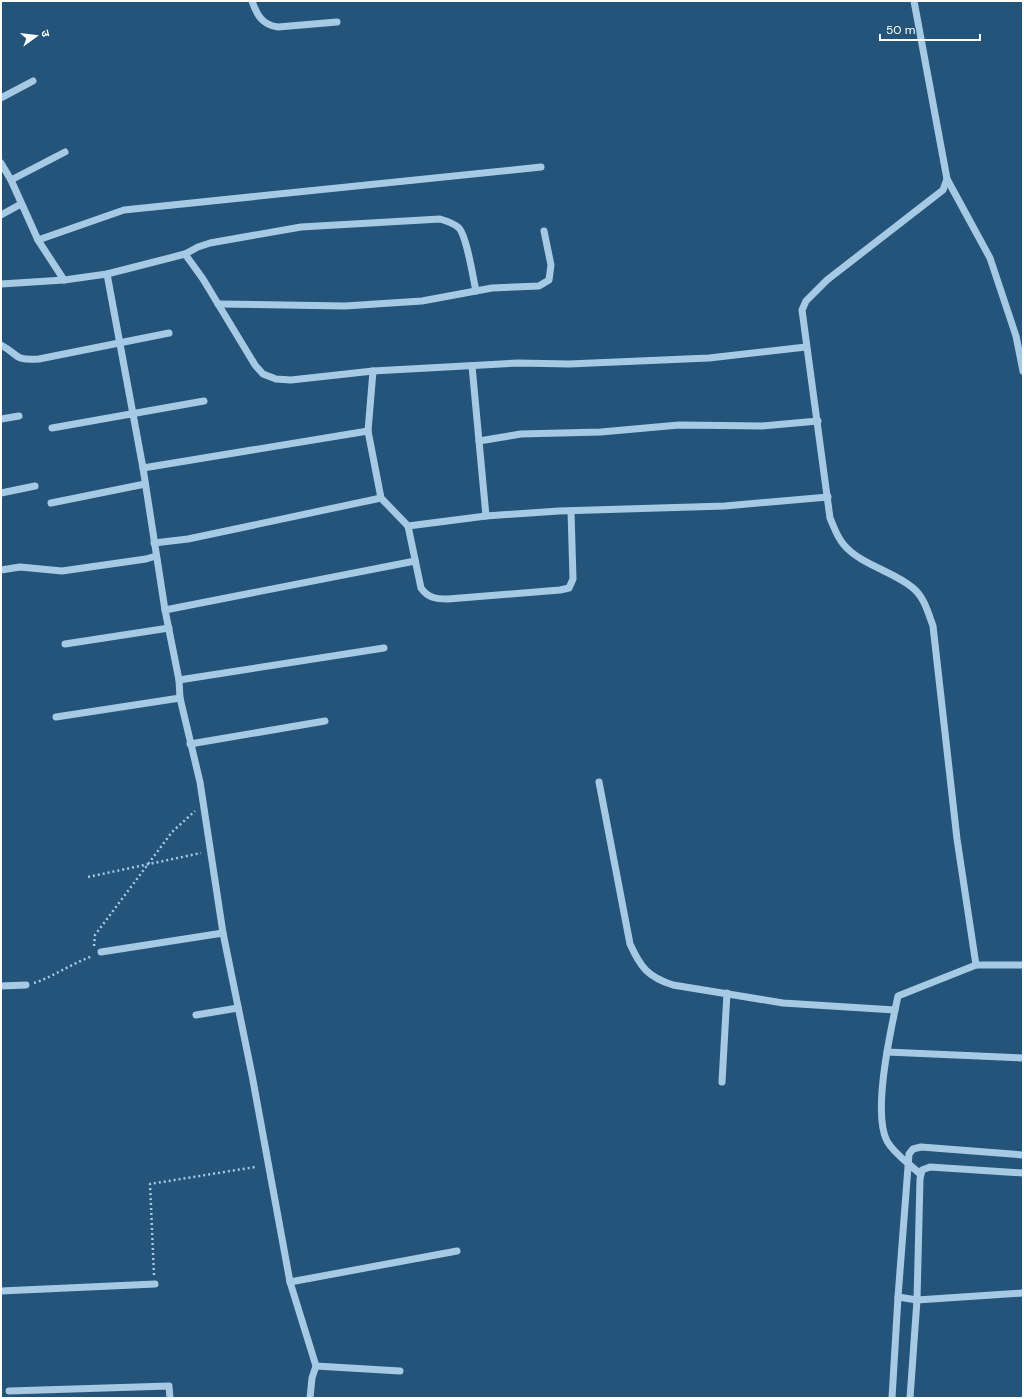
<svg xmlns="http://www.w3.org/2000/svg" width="1024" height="1399" font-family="'DM Sans','Noto Sans Devanagari',sans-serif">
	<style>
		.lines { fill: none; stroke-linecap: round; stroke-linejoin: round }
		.path { stroke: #a6cae4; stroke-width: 2.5; stroke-dasharray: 2 3; stroke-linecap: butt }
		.minor { stroke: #a6cae4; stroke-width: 7 }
	</style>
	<rect width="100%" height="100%" fill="#245479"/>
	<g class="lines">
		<g class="path">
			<polyline points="88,877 201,853"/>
			<polyline points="94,946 95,935 101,927 172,832 195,811"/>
			<path d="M 34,983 C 55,976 72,963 93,956"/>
			<polyline points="154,1275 150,1184 255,1167"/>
		</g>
		<g class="minor">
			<path d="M 252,1 C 257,15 262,25 278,27 L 337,22"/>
			<path d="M 914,1 L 947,179 L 943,190 L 827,280 L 806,301 L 802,310 L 830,518 C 834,527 837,537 844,545 C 861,565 893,571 913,588 C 924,597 928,612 933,626 L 957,839 L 976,965 L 898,996 C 891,1029 872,1112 887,1141 C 894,1154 910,1164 920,1174"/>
			<polyline points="1,98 33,81"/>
			<polyline points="1,163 11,180 38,240 64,280 107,274 185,254 203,279 255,365 263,374 276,379 291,380 373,371 518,363 569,364 709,358 806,347"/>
			<polyline points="947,179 990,258 1016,336 1023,371"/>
			<polyline points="11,180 65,152"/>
			<polyline points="1,215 21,204"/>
			<polyline points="38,240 124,210 541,167"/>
			<path d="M 185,254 L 198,247 L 210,243 L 301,227 L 440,219 C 447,221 454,223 459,228 C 467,237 473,278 476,291"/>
			<polyline points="107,274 143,468 165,610 179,680 180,698 200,782 223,933 252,1075 290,1282 316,1366"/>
			<polyline points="1,284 64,280"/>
			<polyline points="218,304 345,306 422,301 492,288 539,286 549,280 551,265 544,231"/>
			<path d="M 1,345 C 20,355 13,361 39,359 L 169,333"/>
			<polyline points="472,366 486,516 559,511 725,506 828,497"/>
			<path d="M 373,371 L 368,431 L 381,498 L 408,526 L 421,588 C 428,598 436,599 448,599 L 560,590 L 569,588 L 573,579 L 571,511"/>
			<polyline points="1,419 19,416"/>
			<polyline points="52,428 204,401"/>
			<polyline points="479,441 521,434 601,432 679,425 762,426 818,421"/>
			<polyline points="143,468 368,431"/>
			<polyline points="1,493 35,486"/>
			<polyline points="51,503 145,484"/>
			<polyline points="408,526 486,516"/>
			<polyline points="154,543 188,539 381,498"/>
			<polyline points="1,570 20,567 62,571 146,559 156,556"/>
			<polyline points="165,610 415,561"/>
			<polyline points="65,644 169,628"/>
			<polyline points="179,680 384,648"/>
			<polyline points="56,717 180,698"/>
			<polyline points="190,744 325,721"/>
			<path d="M 599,782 L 630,944 C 641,968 648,977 673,985 L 783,1003 L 895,1010"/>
			<polyline points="101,952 223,933"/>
			<polyline points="976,965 1023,965"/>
			<polyline points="1,986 26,985"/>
			<polyline points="196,1015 238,1008"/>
			<polyline points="887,1052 1023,1058"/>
			<polyline points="722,1082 727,993"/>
			<polyline points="290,1282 457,1251"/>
			<polyline points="1,1291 155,1284"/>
			<polyline points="898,1297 917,1300 1023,1293"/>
			<polyline points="9,1391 169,1386 170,1398"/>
			<polyline points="310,1398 312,1378 316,1366 400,1371"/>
			<polyline points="892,1398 898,1297 909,1154 913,1149 921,1147 1023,1155"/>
			<polyline points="910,1398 917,1300 920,1179 922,1170 930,1167 1023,1173"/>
		</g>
	</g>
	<rect width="1024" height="1399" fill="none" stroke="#ffffff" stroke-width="4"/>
	<g transform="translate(36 36) rotate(75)" stroke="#245479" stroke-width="3" paint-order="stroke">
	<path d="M0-3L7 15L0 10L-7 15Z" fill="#ffffff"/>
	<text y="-6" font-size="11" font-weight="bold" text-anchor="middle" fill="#ffffff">उ</text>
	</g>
	<path d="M880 34v6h100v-6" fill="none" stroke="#ffffff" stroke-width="2"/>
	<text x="886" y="34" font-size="12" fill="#ffffff" stroke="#245479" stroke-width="3" paint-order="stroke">50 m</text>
</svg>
